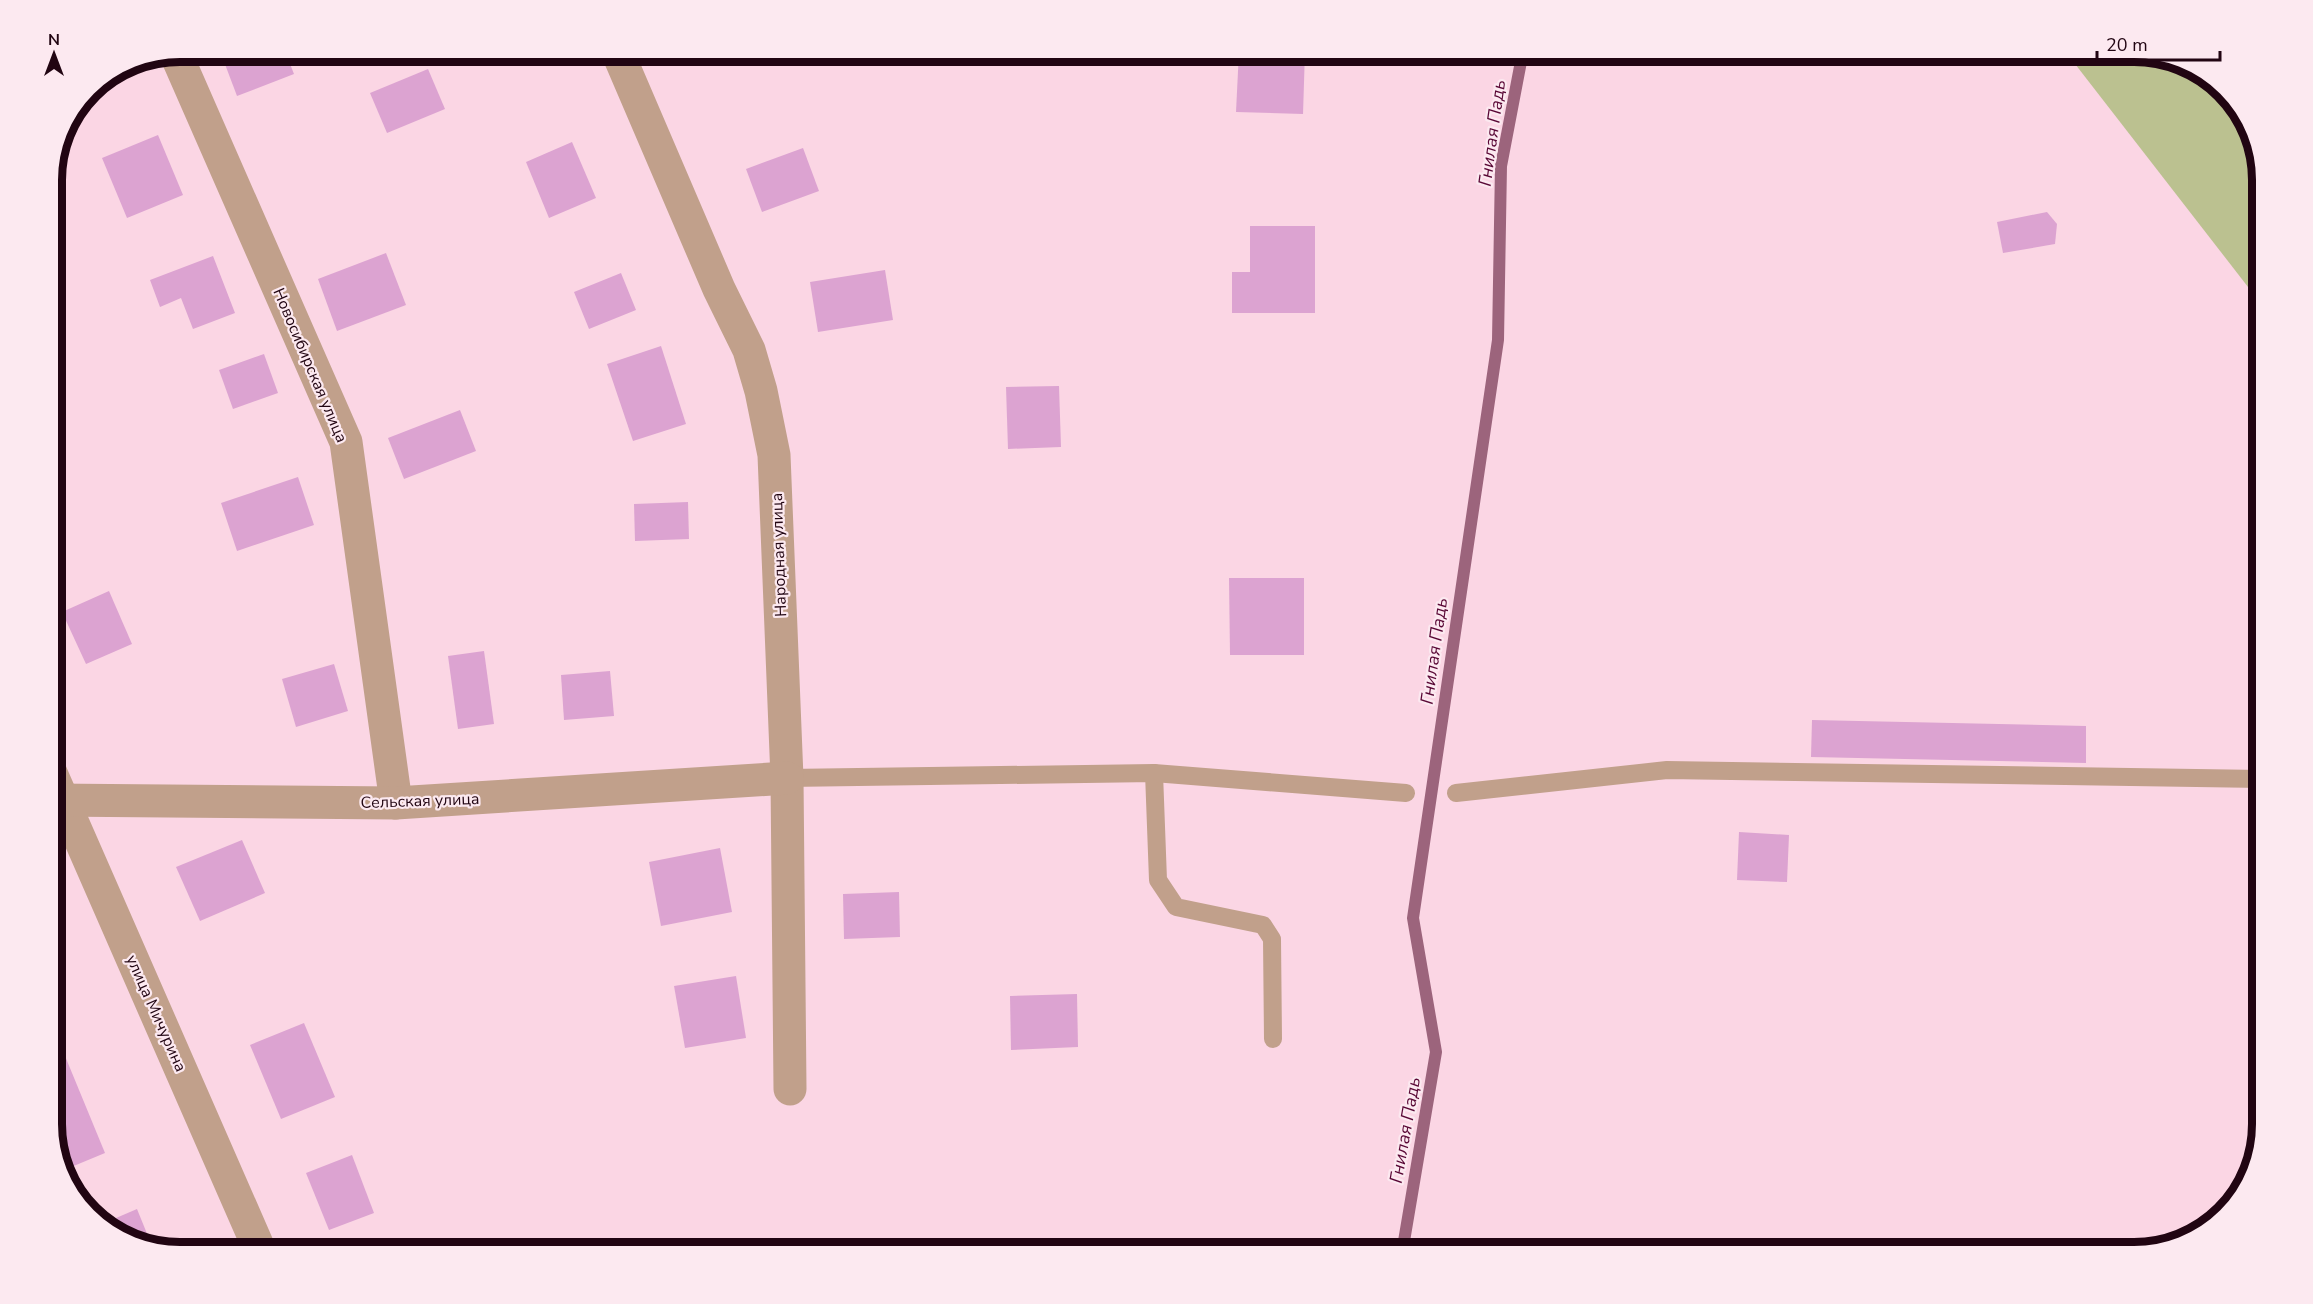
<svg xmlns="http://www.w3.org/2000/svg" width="2313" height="1304" font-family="'Nunito Sans',sans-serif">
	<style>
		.green { fill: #bbc190 }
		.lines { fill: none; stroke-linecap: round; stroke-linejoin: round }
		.stream { stroke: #9c647c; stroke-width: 12 }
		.building { fill: #dca3d1 }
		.service { stroke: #c1a08b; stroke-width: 18 }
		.minor { stroke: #c1a08b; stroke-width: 33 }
		.labels { text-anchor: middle; stroke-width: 4.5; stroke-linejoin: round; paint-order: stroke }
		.street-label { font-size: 16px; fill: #210512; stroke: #fce9f0 }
		.water-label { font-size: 18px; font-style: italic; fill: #580634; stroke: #fce9f0 }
		.rim { fill: none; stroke: #210512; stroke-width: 8 }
	</style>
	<rect width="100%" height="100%" fill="#fbd6e4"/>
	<polygon class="green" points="2065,51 2133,51 2197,68 2241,108 2262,172 2262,305"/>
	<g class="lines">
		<polyline class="stream" points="1402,1253 1436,1052 1413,918 1498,340 1501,166 1523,51"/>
	</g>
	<g class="building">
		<polygon points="220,51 285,51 294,74 237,96"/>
		<polygon points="1239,51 1305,51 1303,114 1236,112"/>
		<polygon points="428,69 445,109 387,133 370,93"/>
		<polygon points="158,135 183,195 127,218 102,158"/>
		<polygon points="572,142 596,198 549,218 526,162"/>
		<polygon points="803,148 819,191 762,212 746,169"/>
		<polygon points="2047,212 2057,224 2055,244 2003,253 1997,222"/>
		<polygon points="1250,226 1315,226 1315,313 1232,313 1232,272 1250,272"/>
		<polygon points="386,253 406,305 337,331 318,279"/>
		<polygon points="213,256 235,313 193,329 181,298 160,307 150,280"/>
		<polygon points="885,270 893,320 818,332 810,282"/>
		<polygon points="621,273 636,310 589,329 574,292"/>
		<polygon points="661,346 686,424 633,441 607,364"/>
		<polygon points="264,354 278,393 233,409 219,370"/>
		<polygon points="1059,386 1061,447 1008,449 1006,387"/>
		<polygon points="460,410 476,451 404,479 388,438"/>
		<polygon points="51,456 58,470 51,474"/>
		<polygon points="298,477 314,525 237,551 221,503"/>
		<polygon points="688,502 689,539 635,541 634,504"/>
		<polygon points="1229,578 1304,578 1304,655 1230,655"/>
		<polygon points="109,591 132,644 86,664 62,612"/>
		<polygon points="484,651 494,724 458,729 448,656"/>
		<polygon points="334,664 348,711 296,727 282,679"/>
		<polygon points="610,671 614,716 564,720 561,675"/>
		<polygon points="1812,720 2086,726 2086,763 1811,757"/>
		<polygon points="1739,832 1789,835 1787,882 1737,880"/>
		<polygon points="242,840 265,893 200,921 176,867"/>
		<polygon points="720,848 732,912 661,926 649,862"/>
		<polygon points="899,892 900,937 844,939 843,894"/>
		<polygon points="736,976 746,1038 685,1048 674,986"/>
		<polygon points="1077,994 1078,1047 1011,1050 1010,996"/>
		<polygon points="51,1022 105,1153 64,1170 51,1132"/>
		<polygon points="304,1023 335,1097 281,1119 250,1045"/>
		<polygon points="352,1155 374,1213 329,1230 306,1173"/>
		<polygon points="137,1209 152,1246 116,1236 102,1224"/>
		<polygon points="2192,1225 2207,1226 2198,1236 2191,1238"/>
	</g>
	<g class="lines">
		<g class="service">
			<polyline points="1154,773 1158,880 1176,907 1263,925 1272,939 1273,1039"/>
			<polyline points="787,778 1154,773 1406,793"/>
			<polyline points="1456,793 1667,770 2262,779"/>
		</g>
		<g class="minor">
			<polyline points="617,51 719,289 749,350 761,391 774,455 787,778 790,1089"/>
			<polyline points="175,52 346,442 396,803"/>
			<polyline points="51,773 261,1253"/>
			<polyline points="51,800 396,803 787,778"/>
		</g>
	</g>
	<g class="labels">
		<g class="street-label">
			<text transform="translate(311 365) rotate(67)" y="6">Новосибирская улица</text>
			<text transform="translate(778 555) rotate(-92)" y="6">Народная улица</text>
			<text transform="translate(420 800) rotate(-2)" y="6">Сельская улица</text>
			<text transform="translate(157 1013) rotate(66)" y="6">улица Мичурина</text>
		</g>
		<g class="water-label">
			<text transform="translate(1492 133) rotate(-82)" y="6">Гнилая Падь</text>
			<text transform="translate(1434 651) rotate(-82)" y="6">Гнилая Падь</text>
			<text transform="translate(1405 1130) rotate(-80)" y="6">Гнилая Падь</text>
		</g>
	</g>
	<path d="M0 0H2313V1304H0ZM180 62H2134A118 118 0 0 1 2252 180V1124A118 118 0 0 1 2134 1242H180A118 118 0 0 1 62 1124V180A118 118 0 0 1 180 62Z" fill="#fce9f0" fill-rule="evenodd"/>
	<path class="rim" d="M180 62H2134A118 118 0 0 1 2252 180V1124A118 118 0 0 1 2134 1242H180A118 118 0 0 1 62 1124V180A118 118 0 0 1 180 62Z"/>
	<g transform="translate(54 54)" stroke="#fce9f0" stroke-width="4.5" paint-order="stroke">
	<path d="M0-4.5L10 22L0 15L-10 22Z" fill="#210512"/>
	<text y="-9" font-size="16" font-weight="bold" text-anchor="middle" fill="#210512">N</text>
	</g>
	<path d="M2097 51v9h123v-9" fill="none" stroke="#210512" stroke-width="3"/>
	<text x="2106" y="51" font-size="18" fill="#210512" stroke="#fce9f0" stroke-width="4.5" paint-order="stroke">20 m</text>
</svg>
